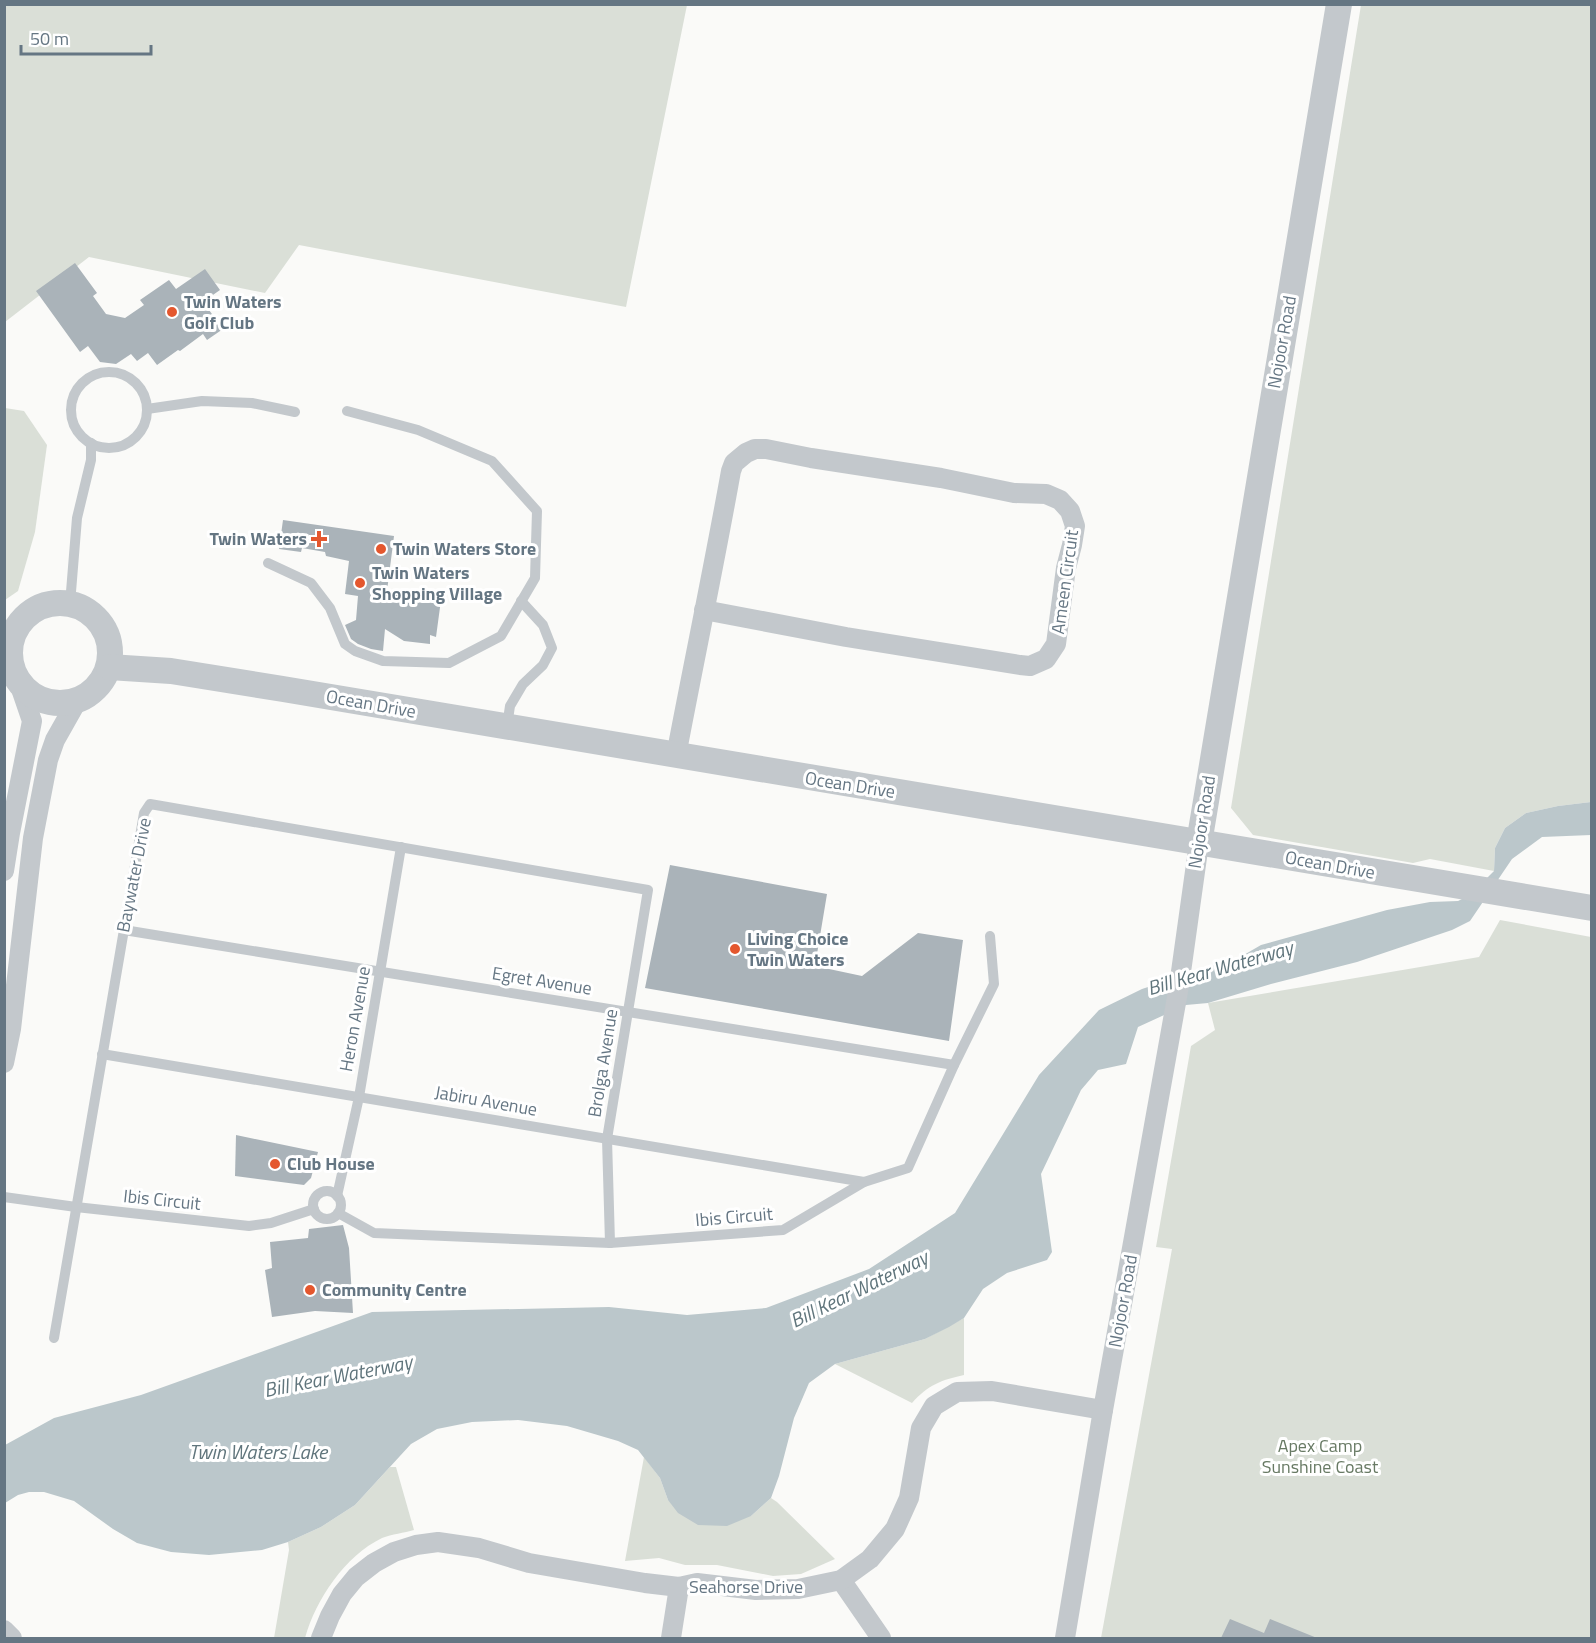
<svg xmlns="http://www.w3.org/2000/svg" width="1596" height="1643" font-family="'Titillium Web',sans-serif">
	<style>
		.green { fill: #dadfd7 }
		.water { fill: #bbc7cb }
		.building { fill: #aab3b9 }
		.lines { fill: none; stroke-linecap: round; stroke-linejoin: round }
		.service { stroke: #c3c8cc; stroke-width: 10 }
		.minor { stroke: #c3c8cc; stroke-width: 20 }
		.tertiary { stroke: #c3c8cc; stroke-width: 26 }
		.poi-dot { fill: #e4572e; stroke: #fff; stroke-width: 2 }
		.labels { text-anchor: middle; stroke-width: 6; stroke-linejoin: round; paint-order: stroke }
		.poi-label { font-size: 18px; font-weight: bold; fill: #657683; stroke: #fff; text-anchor: start }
		.street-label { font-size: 18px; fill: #657683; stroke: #fff }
		.park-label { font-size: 18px; fill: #687a64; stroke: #fff }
		.water-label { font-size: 20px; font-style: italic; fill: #60757c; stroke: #fff }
	</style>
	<rect width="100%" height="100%" fill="#fafaf8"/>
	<g class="green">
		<polygon points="4,5 687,5 626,307 299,245 265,293 89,257 5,322"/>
		<polygon points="1361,5 1591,5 1591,802 1558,806 1526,813 1505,828 1495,848 1494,871 1430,859 1413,863 1253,835 1231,808"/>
		<polygon points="5,408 24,411 47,445 35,532 18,591 5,600"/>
		<polygon points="1500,920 1591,937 1591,1638 1101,1638 1172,1249 1156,1247 1191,1046 1215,1030 1208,1003 1479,957"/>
		<path d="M 964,1318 L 964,1375 C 941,1380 928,1385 912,1403 L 835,1364 L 925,1339 Z"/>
		<polygon points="644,1457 660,1478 668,1500 751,1516 771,1498 777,1502 835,1559 801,1574 773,1576 717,1565 685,1565 659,1558 625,1561"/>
		<path d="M 390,1467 L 396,1467 L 414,1530 C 404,1533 392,1534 382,1538 C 345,1556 316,1599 305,1638 L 274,1638 L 289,1550 L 288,1542 L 321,1527 L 355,1505 Z"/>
	</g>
	<polygon class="water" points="1591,802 1591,835 1542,837 1512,859 1470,921 1452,930 1357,962 1271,984 1208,1003 1186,1005 1138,1027 1126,1064 1098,1070 1081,1090 1041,1174 1052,1252 1047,1260 1007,1273 983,1289 964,1318 949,1327 925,1339 835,1364 809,1383 794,1418 779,1476 771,1498 751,1516 727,1526 698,1525 678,1513 668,1500 660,1478 638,1450 618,1441 567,1426 518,1420 472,1422 437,1429 411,1444 355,1505 321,1527 288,1542 262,1550 209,1555 171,1552 137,1543 113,1529 74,1501 44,1492 29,1492 18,1495 5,1503 5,1445 54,1418 141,1395 372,1312 609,1307 687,1315 766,1308 869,1269 955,1213 1039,1075 1099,1010 1142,989 1242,956 1261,945 1387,910 1430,902 1458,901 1470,895 1494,871 1495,848 1505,828 1526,813 1558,806"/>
	<g class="building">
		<polygon points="75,263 97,293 93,296 106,314 125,318 144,305 140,300 169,280 176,289 205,269 220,290 210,297 215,305 209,310 223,329 207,340 203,334 180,351 178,350 157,365 148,353 137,361 131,354 116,364 100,362 88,346 80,352 36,291"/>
		<polygon points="283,520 394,536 387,591 441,600 436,637 430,635 430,644 404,641 385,629 383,651 371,649 358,644 351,639 345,625 356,620 358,596 345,594 349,561 326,556 325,552 302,548 301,552 279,549"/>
		<polygon points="670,865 827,894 815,966 862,976 918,933 963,940 949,1041 645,988"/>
		<polygon points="236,1135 318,1152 311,1178 304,1185 235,1176"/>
		<polygon points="343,1225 349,1248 353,1313 315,1311 272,1317 265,1270 272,1268 270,1242 308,1238 309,1229"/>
		<polygon points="1230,1619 1264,1633 1270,1619 1317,1638 1221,1638"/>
	</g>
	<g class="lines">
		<g class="service">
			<circle cx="109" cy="410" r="38"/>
			<polyline points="147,409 202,401 252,403 295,412"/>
			<polyline points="268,563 311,583 330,608 345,644 355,651 383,661 449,663 501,636 535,578 537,511 492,461 418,430 347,411"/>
			<polyline points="70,604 77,518 91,460 91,443"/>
			<polyline points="507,726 510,706 523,684 543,665 552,648 543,625 521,601"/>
			<polyline points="124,930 954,1065"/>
			<polyline points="102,1054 864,1182"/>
			<circle cx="327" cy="1205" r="14"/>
			<polyline points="337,1196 359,1097 401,847"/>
			<polyline points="4,1197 76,1207 249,1226 271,1223 314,1209"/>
			<polyline points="338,1213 374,1233 610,1243 783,1230 864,1182 908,1168 954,1065 994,984 990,936"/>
			<polyline points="54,1338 144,813 150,804 648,890 607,1139 610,1243"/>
		</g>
		<g class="minor">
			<path d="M 676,756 C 694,661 714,566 731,471 L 734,463 L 746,453 L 755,449 L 766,449 L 811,458 L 941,478 L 1014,493 L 1046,494 L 1060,500 L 1070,511 L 1075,526 L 1072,545 L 1066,568 L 1056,644 L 1046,659 L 1030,666 L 1020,665 L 846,637 L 704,610"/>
			<polyline points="4,871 10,833 32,721 18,680"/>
			<polyline points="4,1063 11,1029 33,838 48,760 55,740 77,701"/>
			<polyline points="841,1580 881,1638"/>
			<polyline points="4,1630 12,1638"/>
			<polyline points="321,1638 330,1616 342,1594 356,1577 374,1563 394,1552 416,1545 438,1542 479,1548 529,1563 645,1583 679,1587 697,1583 756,1590 798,1589 841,1580 870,1559 895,1529 909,1498 921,1428 934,1406 957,1392 992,1391 1103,1410"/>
			<polyline points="671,1638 679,1587"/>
			<polyline points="1065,1638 1103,1410 1179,986 1199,843"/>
		</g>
		<g class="tertiary">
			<circle cx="60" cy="653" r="50"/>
			<polyline points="109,667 171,671 283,689 1592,908"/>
			<polyline points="1199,843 1339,4"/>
		</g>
	</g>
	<g class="poi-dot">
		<circle cx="172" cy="312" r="6"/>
		<path d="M316 530h6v6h6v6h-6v6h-6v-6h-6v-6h6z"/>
		<circle cx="381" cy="549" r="6"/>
		<circle cx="360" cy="583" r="6"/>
		<circle cx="735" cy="949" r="6"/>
		<circle cx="275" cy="1164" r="6"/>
		<circle cx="310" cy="1290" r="6"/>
	</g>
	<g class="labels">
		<g class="poi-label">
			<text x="184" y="308">Twin Waters<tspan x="184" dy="21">Golf Club</tspan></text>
			<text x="307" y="545" text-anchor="end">Twin Waters</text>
			<text x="393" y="555">Twin Waters Store</text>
			<text x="372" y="579">Twin Waters<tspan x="372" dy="21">Shopping Village</tspan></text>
			<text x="747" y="945">Living Choice<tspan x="747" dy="21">Twin Waters</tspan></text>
			<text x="287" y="1170">Club House</text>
			<text x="322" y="1296">Community Centre</text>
		</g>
		<g class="street-label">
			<text transform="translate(1282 342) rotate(-80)" y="6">Nojoor Road</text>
			<text transform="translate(1065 582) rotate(-82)" y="6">Ameen Circuit</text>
			<text transform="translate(371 704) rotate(10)" y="6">Ocean Drive</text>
			<text transform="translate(850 785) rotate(9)" y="6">Ocean Drive</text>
			<text transform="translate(1202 822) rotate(-81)" y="6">Nojoor Road</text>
			<text transform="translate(1330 865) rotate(10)" y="6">Ocean Drive</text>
			<text transform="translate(134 875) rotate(-79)" y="6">Baywater Drive</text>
			<text transform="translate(542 981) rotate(9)" y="6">Egret Avenue</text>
			<text transform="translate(355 1019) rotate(-80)" y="6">Heron Avenue</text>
			<text transform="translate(603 1063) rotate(-81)" y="6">Brolga Avenue</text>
			<text transform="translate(486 1101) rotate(10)" y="6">Jabiru Avenue</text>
			<text transform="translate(162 1200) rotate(6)" y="6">Ibis Circuit</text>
			<text transform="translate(734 1217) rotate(-5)" y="6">Ibis Circuit</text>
			<text transform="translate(1123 1301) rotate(-80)" y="6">Nojoor Road</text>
			<text x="746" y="1593">Seahorse Drive</text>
		</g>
		<g class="park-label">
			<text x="1320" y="1452">Apex Camp<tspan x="1320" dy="21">Sunshine Coast</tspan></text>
		</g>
		<g class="water-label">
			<text transform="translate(1220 968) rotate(-16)" y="7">Bill Kear Waterway</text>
			<text transform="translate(859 1289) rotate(-26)" y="7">Bill Kear Waterway</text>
			<text transform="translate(338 1376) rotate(-11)" y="7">Bill Kear Waterway</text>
			<text x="258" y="1459">Twin Waters Lake</text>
		</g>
	</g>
	<rect width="1596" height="1643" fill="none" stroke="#657683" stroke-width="12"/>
	<path d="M21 45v9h130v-9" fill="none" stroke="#657683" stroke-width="3"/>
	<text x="30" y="45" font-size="18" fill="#657683" stroke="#ffffff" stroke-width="4.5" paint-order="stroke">50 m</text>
</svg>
